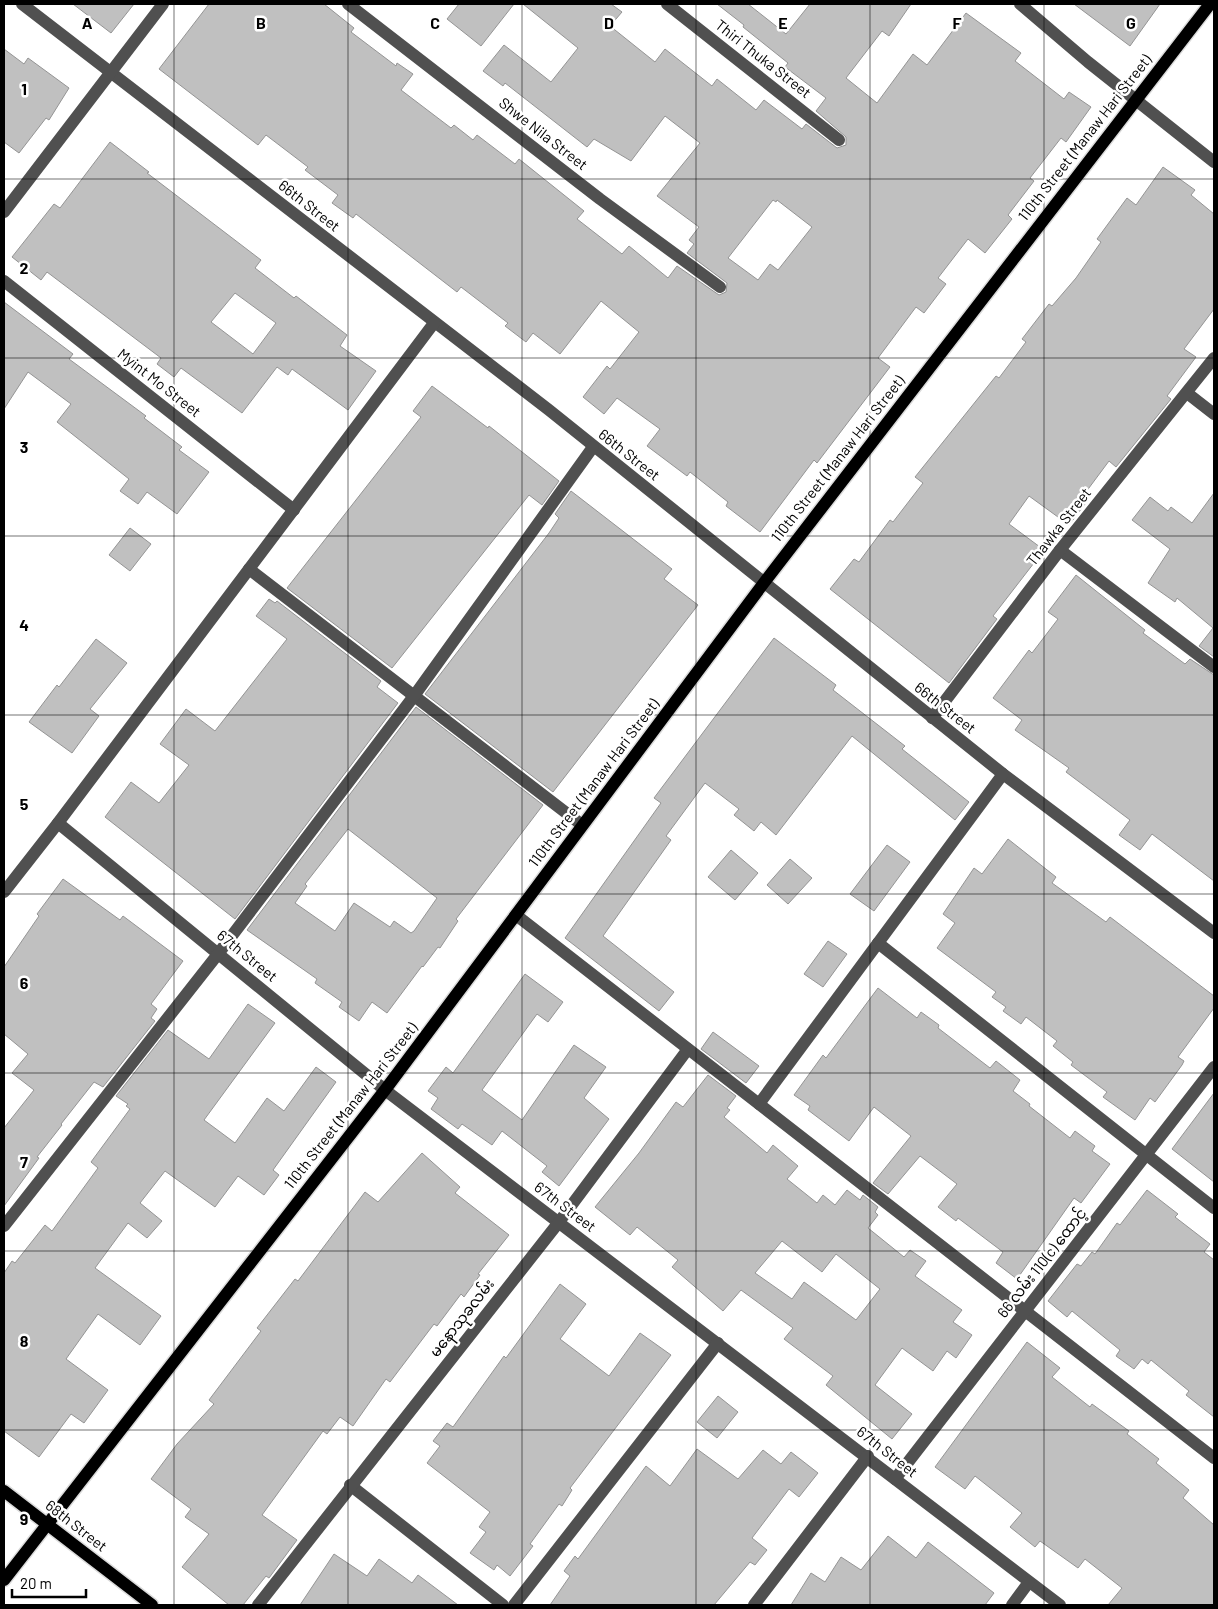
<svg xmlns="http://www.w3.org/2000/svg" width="1218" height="1609" font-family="Barlow,'Noto Sans Myanmar',sans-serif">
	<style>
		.building { fill: #c0c0c0; stroke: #949494; fill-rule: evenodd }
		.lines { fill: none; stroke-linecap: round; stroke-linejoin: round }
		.major-casing { stroke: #dbdbdb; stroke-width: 15 }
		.minor { stroke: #505050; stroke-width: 12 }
		.major { stroke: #000; stroke-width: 12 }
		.grid { fill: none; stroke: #000; stroke-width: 1; stroke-opacity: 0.55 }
		.labels { text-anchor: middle; stroke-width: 5; stroke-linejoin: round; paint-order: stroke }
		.street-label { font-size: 15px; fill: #000; stroke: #fff }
		.grid-label { font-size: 16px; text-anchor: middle; font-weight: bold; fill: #000; stroke: #fff; stroke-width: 5; stroke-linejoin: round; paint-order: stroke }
	</style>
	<rect width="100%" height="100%" fill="#fff"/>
	<g class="building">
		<polygon points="73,4 134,4 111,33"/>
		<path d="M 209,4 L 324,4 L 354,28 L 351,32 L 396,66 L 397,63 L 413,74 L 401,90 L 451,128 L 454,125 L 473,140 L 477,135 L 515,164 L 519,159 L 584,211 L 577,219 L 622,254 L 629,246 L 668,278 L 677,266 L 719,295 L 726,292 L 727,283 L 687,253 L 694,244 L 689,240 L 699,227 L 657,196 L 700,143 L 665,116 L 631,161 L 594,139 L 587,147 L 505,83 L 503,86 L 483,71 L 504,45 L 551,82 L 578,48 L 523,4 L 611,4 L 622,12 L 610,26 L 655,62 L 665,49 L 712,86 L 717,79 L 756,110 L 764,100 L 802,129 L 806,124 L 837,148 L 846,145 L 846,137 L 816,111 L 826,98 L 785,67 L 788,63 L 743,27 L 744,25 L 717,4 L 748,4 L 786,34 L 810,4 L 911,4 L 889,36 L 882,31 L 846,78 L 877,103 L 913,54 L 927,65 L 966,13 L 1021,53 L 1015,61 L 1064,99 L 1069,92 L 1091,107 L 1066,142 L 1061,138 L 1030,178 L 1034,181 L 1008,215 L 1012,219 L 985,253 L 968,239 L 938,278 L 946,284 L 924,313 L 916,307 L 878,358 L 890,367 L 817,463 L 814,460 L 760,532 L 726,506 L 728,502 L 690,472 L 687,476 L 647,446 L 660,429 L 617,398 L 604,414 L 583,397 L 607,366 L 610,369 L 639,332 L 601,301 L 560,354 L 533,333 L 526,342 L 505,326 L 508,323 L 461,287 L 457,292 L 356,214 L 353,218 L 332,203 L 338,195 L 305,170 L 308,167 L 266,135 L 258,145 L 159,69 ZM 773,200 L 776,202 L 777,200 L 812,227 L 778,270 L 770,264 L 758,280 L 728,258 Z"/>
		<polygon points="459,4 514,4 481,46 447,19"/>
		<polygon points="1074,4 1160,4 1130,46"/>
		<polygon points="4,49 24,64 28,58 69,88 49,120 46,118 19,153 4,142"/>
		<path d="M 110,142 L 149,172 L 147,173 L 261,260 L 255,268 L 294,298 L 296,296 L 347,335 L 340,346 L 376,371 L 348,410 L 292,369 L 288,375 L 277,367 L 242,413 L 181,368 L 174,377 L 157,364 L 161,358 L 47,272 L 41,280 L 12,257 L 54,204 L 60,208 ZM 235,293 L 276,323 L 253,354 L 211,322 Z"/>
		<polygon points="1163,167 1195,190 1191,195 1214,214 1214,309 1184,349 1196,357 1167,396 1171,399 1116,467 1109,461 1080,500 1085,504 1069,525 1029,496 1009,524 1044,550 993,616 997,619 949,683 830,589 854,559 859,562 890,520 893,522 923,483 915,477 996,376 999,378 1026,342 1022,339 1049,304 1052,306 1076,278 1101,242 1097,239 1127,198 1136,205"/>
		<polygon points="4,302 73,354 69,359 146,416 144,418 182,447 179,450 209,472 177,514 147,492 138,504 120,491 129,479 57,422 71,404 28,372 4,409"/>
		<polygon points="432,386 488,428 489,426 559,481 542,505 529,495 392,668 287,588 421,417 413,411"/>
		<polygon points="571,491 672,569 664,579 698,605 553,792 425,694 549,533 559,518 555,514"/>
		<polygon points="1214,493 1214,657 1199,646 1213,628 1177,598 1175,602 1148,583 1170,549 1132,520 1150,497 1168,511 1171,507 1192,523"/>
		<polygon points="130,528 151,544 130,571 109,555"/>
		<polygon points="1076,575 1145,630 1143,633 1185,664 1190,659 1214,675 1214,881 1152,834 1140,850 1119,835 1130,820 1066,772 1069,768 1015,730 1022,720 993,698 1029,650 1032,653 1058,619 1048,612"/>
		<polygon points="269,599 275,603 277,601 381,681 377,687 398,703 235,919 105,817 131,782 159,803 189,765 160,744 186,709 215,731 287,639 256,616"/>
		<polygon points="774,638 836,685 833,690 905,746 902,749 969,802 955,820 852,736 776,835 761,822 754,831 734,815 739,809 705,783 666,836 671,840 603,936 674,992 659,1011 565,938 661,803 654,798"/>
		<polygon points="96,639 127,663 90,709 99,716 72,753 29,722 57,685 59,687"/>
		<path d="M 416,707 L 543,805 L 456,919 L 458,921 L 440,948 L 438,947 L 423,967 L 422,966 L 387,1013 L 372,1002 L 359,1021 L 339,1007 L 342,1002 L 315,983 L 317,979 L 247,930 ZM 348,829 L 437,898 L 414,931 L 411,933 L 394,921 L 390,927 L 354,903 L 335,931 L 295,903 L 307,886 L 305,884 Z"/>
		<polygon points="1008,839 1056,877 1052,883 1106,922 1110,917 1214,996 1214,1008 1178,1057 1184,1061 1182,1065 1155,1102 1150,1098 1135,1120 1103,1097 1107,1092 1071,1065 1073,1062 1053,1046 1057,1041 1026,1017 1021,1024 1003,1011 1006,1007 992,997 996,992 937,948 955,923 943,914 974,868 982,874"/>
		<polygon points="887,845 910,862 874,911 850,894"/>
		<polygon points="731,850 758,873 735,900 708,877"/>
		<polygon points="790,859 812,878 788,904 767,885"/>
		<polygon points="63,879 120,920 123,916 183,961 151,1004 157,1009 151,1018 155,1021 103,1087 94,1082 61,1124 62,1125 37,1157 39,1158 4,1206 4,1128 34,1090 12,1073 28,1054 4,1034 4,967 39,916 37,914"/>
		<polygon points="828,941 847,954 823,987 804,974"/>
		<polygon points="525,974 563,1002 548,1022 537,1014 482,1090 522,1120 574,1045 606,1067 584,1098 609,1119 559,1186 542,1172 547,1166 502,1131 492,1145 462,1124 458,1129 431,1109 438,1098 428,1091 446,1067 453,1073"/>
		<polygon points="878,988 917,1018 921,1012 939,1025 938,1028 990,1068 996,1061 1020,1080 1013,1091 1030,1104 1029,1106 1070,1138 1075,1131 1095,1146 1092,1151 1110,1164 1081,1203 1074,1198 1017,1279 996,1263 1003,1252 958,1218 956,1221 938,1207 957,1184 920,1156 888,1194 873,1183 911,1136 874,1107 849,1141 808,1110 810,1106 794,1095 823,1055 826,1058"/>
		<polygon points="248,1004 275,1023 204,1120 235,1143 267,1098 284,1111 316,1067 336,1082 273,1170 279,1175 264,1195 238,1176 215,1207 165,1171 140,1203 162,1221 147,1238 128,1223 95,1268 161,1316 140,1345 98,1314 66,1359 108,1390 84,1423 71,1414 39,1457 4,1431 4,1273 12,1261 15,1263 45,1225 52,1231 98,1168 91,1162 130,1109 126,1106 128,1104 116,1096 168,1030 209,1059"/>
		<polygon points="713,1032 759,1066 746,1083 701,1049"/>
		<path d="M 708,1075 L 736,1096 L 727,1108 L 730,1110 L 724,1117 L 767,1153 L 773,1145 L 798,1166 L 787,1179 L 817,1203 L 823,1195 L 835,1205 L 847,1190 L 860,1200 L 863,1195 L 878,1207 L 875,1212 L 878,1215 L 868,1228 L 904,1257 L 910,1250 L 926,1261 L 915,1276 L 962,1310 L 953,1322 L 972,1335 L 956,1358 L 947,1351 L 933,1371 L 902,1348 L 875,1385 L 912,1414 L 892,1439 L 826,1385 L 833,1376 L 784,1339 L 793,1328 L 741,1290 L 723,1311 L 672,1267 L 678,1260 L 637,1227 L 630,1235 L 595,1207 L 639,1153 L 676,1102 L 683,1107 ZM 782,1241 L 822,1272 L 836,1254 L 880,1289 L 856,1320 L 804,1282 L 792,1299 L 755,1273 Z"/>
		<polygon points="1214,1093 1214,1182 1172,1149"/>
		<polygon points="422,1153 460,1187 455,1193 509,1235 478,1274 480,1275 464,1297 461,1294 437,1326 434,1324 390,1382 386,1379 353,1426 340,1417 327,1434 323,1431 262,1515 297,1540 269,1578 266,1576 243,1605 229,1605 182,1567 209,1534 185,1517 191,1509 151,1479 177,1444 214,1404 209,1400 261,1331 257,1328 295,1279 298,1281 365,1192 378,1202"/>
		<polygon points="1147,1190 1178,1214 1175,1217 1210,1244 1204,1252 1214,1260 1214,1417 1186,1395 1189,1391 1151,1360 1148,1364 1142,1359 1134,1369 1116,1356 1120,1350 1072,1311 1067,1317 1048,1301 1077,1264 1081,1266 1092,1252 1095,1254 1117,1223 1120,1225"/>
		<polygon points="560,1284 586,1304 560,1339 609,1376 640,1333 671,1355 570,1488 572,1490 562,1506 559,1504 530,1544 533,1546 510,1576 497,1565 494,1570 470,1553 486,1532 479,1527 490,1512 427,1463 440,1446 433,1441 447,1423 453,1427 504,1356 506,1358"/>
		<polygon points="1027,1342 1060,1368 1052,1377 1090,1407 1092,1404 1129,1431 1127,1434 1159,1459 1156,1463 1189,1490 1183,1498 1214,1525 1214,1605 1108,1605 1122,1588 1085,1559 1078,1568 1040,1541 1035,1547 1010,1527 1022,1513 975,1476 965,1489 935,1467"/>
		<polygon points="718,1396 738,1412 717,1438 697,1422"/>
		<polygon points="697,1449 738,1479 763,1450 781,1464 791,1452 818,1473 799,1497 789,1489 752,1538 767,1550 755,1565 750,1562 714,1605 550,1605 570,1576 564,1571 575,1556 578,1559 646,1466 670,1486"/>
		<polygon points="888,1536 916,1558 928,1542 994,1593 985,1605 791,1605 811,1573 825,1582 841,1557 861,1570"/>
		<polygon points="334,1554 367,1576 379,1559 412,1583 418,1575 458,1605 300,1605"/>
	</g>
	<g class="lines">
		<defs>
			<g id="major">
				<polyline points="4,1491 152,1605"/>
				<polyline points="4,1580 385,1090 763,584 1210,4"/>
			</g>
		</defs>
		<use href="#major" class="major-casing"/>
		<g class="minor">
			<polyline points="22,4 549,410 1003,774 1214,933"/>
			<polyline points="348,4 600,199 720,287"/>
			<polyline points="667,4 839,140"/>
			<polyline points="1020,4 1088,62 1214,162"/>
			<polyline points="4,212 163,4"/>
			<polyline points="4,281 294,510"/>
			<polyline points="1187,393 1214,414"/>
			<polyline points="1060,550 1214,667"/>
			<polyline points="249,569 582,825"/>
			<polyline points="932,718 1060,550 1214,358"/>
			<polyline points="58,823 385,1090 1060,1605"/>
			<polyline points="4,892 58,823 434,323"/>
			<polyline points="516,915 1214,1458"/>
			<polyline points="878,943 1214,1208"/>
			<polyline points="759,1104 1003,774"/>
			<polyline points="4,1226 218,954 414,696 593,447"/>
			<polyline points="895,1479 1214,1067"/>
			<polyline points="350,1485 503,1605"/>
			<polyline points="258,1605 559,1222 688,1049"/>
			<polyline points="514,1605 718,1343"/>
			<polyline points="754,1605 868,1456"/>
			<polyline points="1012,1605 1029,1582"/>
		</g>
		<use href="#major" class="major"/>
	</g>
	<path class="grid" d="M 174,4 L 174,1605M 348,4 L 348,1605M 522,4 L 522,1605M 696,4 L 696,1605M 870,4 L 870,1605M 1044,4 L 1044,1605M 4,179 L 1214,179M 4,358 L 1214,358M 4,536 L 1214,536M 4,715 L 1214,715M 4,894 L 1214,894M 4,1073 L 1214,1073M 4,1251 L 1214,1251M 4,1430 L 1214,1430"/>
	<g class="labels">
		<g class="street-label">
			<text transform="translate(763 59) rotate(38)" y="5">Thiri Thuka Street</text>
			<text transform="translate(543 134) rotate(38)" y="5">Shwe Nila Street</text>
			<text transform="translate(1085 138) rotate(-52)" y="5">110th Street (Manaw Hari Street)</text>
			<text transform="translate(309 206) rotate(38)" y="5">66th Street</text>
			<text transform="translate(159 383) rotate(38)" y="5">Myint Mo Street</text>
			<text transform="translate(629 455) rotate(38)" y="5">66th Street</text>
			<text transform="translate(838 459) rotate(-52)" y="5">110th Street (Manaw Hari Street)</text>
			<text transform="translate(1059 527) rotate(-52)" y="5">Thawka Street</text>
			<text transform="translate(945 708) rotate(38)" y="5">66th Street</text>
			<text transform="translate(594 783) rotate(-53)" y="5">110th Street (Manaw Hari Street)</text>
			<text transform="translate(247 956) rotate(39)" y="5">67th Street</text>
			<text transform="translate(351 1106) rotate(-52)" y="5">110th Street (Manaw Hari Street)</text>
			<text transform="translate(565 1207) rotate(37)" y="5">67th Street</text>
			<text transform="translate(1042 1263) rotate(-52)" y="5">66 လမ်း 110(c) ထောင့်</text>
			<text transform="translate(462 1318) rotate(-52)" y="5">မနောသုခလမ်း</text>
			<text transform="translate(887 1452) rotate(38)" y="5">67th Street</text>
			<text transform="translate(76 1526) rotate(38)" y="5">68th Street</text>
		</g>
	</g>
	<g class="grid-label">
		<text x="87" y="29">A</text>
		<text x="261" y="29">B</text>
		<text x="435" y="29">C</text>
		<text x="609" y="29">D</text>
		<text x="783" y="29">E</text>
		<text x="957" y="29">F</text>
		<text x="1131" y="29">G</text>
		<text x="24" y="95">1</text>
		<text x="24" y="274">2</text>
		<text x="24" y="453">3</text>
		<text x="24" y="631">4</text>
		<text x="24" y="810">5</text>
		<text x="24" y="989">6</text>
		<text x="24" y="1168">7</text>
		<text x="24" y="1347">8</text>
		<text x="24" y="1525">9</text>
	</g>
	<rect width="1218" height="1609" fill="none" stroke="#000000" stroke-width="10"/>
	<path d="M12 1589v8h74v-8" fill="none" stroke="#000000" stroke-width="2.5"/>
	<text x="20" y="1589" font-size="15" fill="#000000" stroke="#ffffff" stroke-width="4" paint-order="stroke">20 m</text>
</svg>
